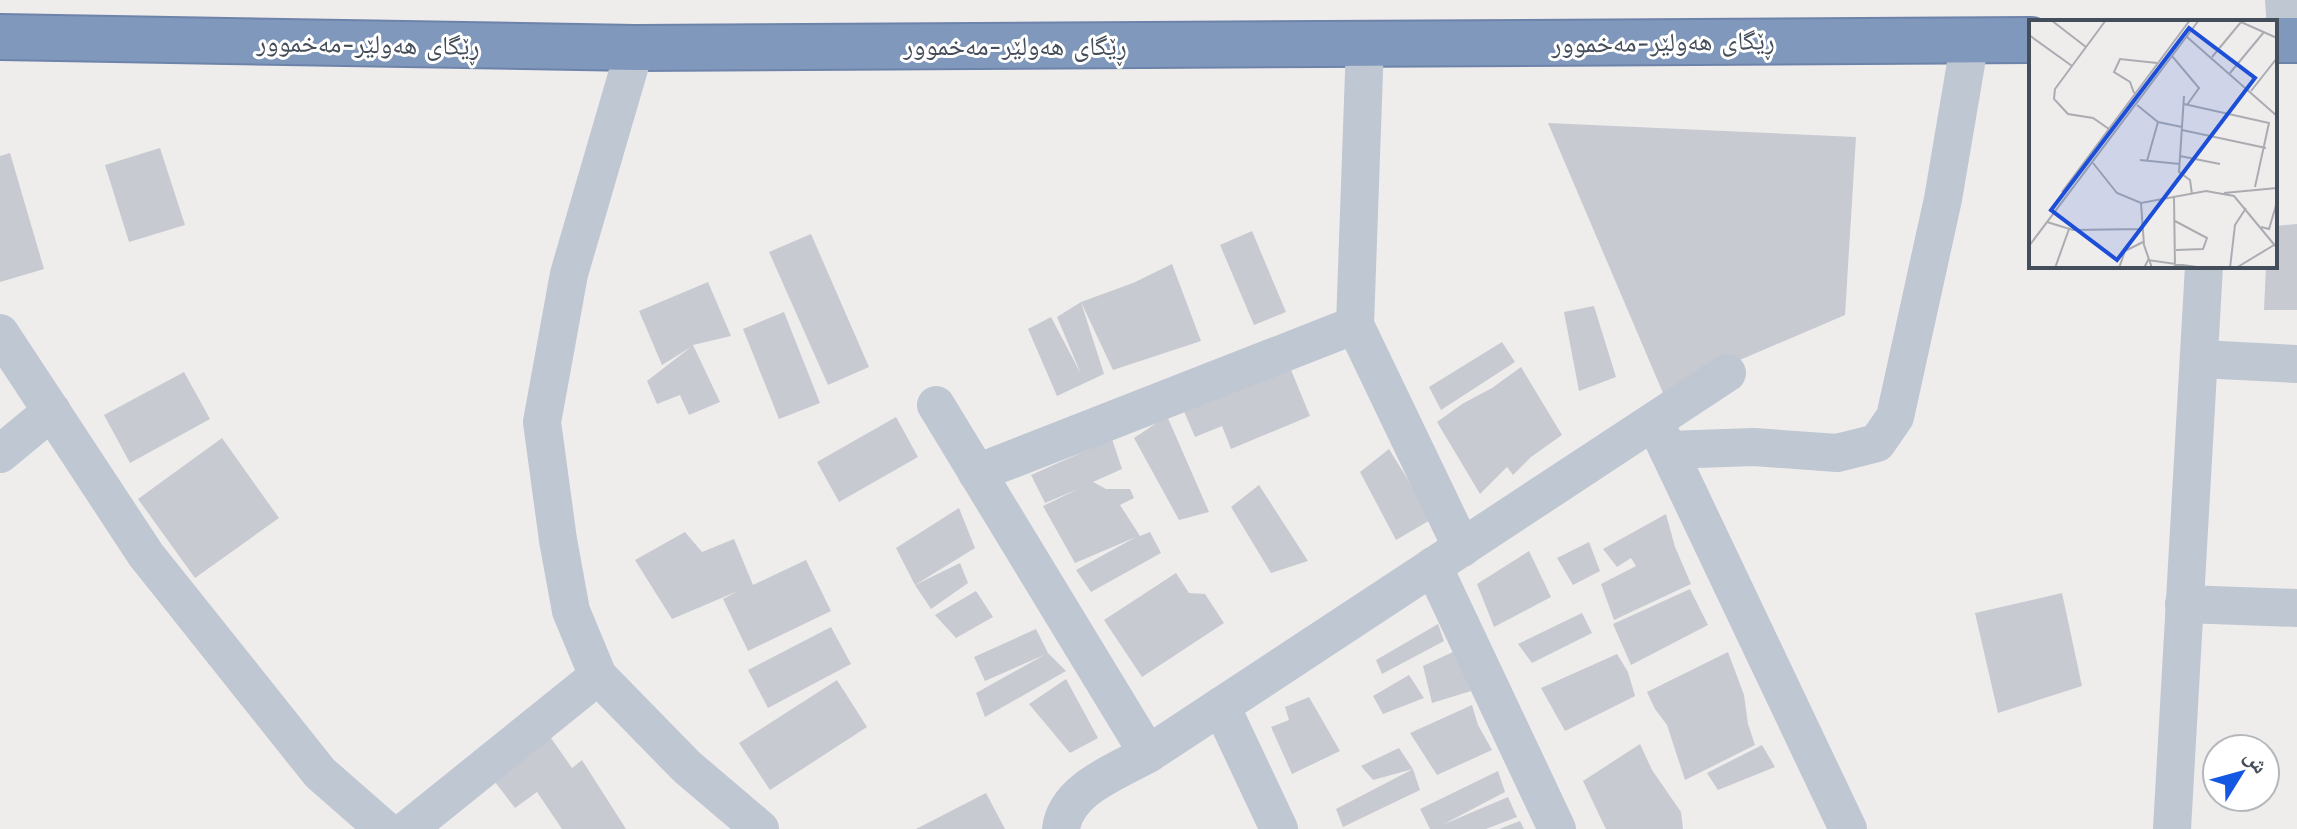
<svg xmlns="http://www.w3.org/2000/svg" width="2297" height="829" font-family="'Work Sans','Noto Naskh Arabic',sans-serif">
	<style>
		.building { fill: #c8cad2 }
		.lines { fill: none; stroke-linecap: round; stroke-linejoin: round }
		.highway-casing { stroke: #6d83a9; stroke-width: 48 }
		.street { stroke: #bfc7d2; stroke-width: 38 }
		.highway { stroke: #8198bd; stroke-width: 44 }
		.labels { text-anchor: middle; stroke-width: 6; stroke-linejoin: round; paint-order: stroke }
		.street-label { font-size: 26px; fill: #444d5a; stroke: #fff }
		.inset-road { fill: none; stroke: #abacb2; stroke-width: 2 }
		.view { fill: #1d4ed8; fill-opacity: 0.15; stroke: #1d4ed8; stroke-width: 4 }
		.inset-edge { fill: none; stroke: #444d5a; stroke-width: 4 }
	</style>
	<rect width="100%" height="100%" fill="#efecec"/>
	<g class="building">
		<polygon points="1548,123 1856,137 1845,315 1663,393"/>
		<polygon points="160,148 185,225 129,242 105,165"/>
		<polygon points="10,153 44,269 0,282 0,156"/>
		<polygon points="2297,224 2297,310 2264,310 2266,266 2275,266 2275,226"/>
		<polygon points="1252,231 1286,312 1254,325 1220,245"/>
		<polygon points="811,234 869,367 828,385 769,252"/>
		<polygon points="1172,264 1201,341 1113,370 1081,302 1104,374 1057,396 1028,329 1051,317 1081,374 1057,317 1081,302 1133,283"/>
		<polygon points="708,282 731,336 693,345 720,402 689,415 680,395 657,404 647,381 691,347 662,365 639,311"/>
		<polygon points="1594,306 1616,377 1579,391 1564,312"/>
		<polygon points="784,312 820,403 779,419 743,329"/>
		<polygon points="1502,342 1515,362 1441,410 1429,387"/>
		<polygon points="1289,365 1310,416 1231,449 1222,426 1195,437 1183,409"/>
		<polygon points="1521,367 1562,435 1531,457 1513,475 1507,467 1480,494 1437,422 1462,404 1492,388"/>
		<polygon points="184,372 210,419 130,463 104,415"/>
		<polygon points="1167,416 1209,512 1179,520 1134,438"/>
		<polygon points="896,417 918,457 839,502 817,462"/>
		<polygon points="222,438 279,518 195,578 138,499"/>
		<polygon points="1112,439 1122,469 1093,482 1106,489 1130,489 1134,498 1120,505 1140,536 1150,532 1161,553 1091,592 1076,570 1136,537 1075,563 1043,506 1078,489 1045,503 1031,475"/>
		<polygon points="1389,449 1432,519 1396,540 1360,472"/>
		<polygon points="1259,485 1308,561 1271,573 1231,507"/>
		<polygon points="959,508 975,548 915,585 896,548"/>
		<polygon points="1666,514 1675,547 1691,584 1614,620 1601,584 1636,566 1631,558 1617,567 1603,549"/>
		<polygon points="685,532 702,552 734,539 753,585 806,560 831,611 748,651 723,599 738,591 672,619 635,560"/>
		<polygon points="1589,542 1600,571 1573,585 1557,558"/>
		<polygon points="1529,551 1551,597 1494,627 1477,584"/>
		<polygon points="960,563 968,583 931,609 915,585"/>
		<polygon points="1176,573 1189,593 1205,594 1224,623 1142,677 1104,620"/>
		<polygon points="1690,589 1708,625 1631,665 1613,624"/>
		<polygon points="976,591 993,617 956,638 935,615"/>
		<polygon points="2062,593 2082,686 1998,713 1975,613"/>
		<polygon points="1582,613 1592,633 1532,663 1518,644"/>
		<polygon points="1438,624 1444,641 1382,674 1376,660"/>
		<polygon points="831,627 851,664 768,708 748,670"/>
		<polygon points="1036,629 1048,653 1066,671 985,717 976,693 1044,655 985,681 974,657"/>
		<polygon points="1457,650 1471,691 1432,703 1423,666"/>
		<polygon points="1728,652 1744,695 1748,724 1755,745 1685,780 1667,725 1655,709 1647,692"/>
		<polygon points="1617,654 1628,672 1635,696 1565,731 1541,688"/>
		<polygon points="1409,675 1424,698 1383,714 1373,696"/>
		<polygon points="1066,679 1098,738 1070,753 1029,704"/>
		<polygon points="837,680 867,727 770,790 739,743"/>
		<polygon points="1309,697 1340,751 1292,774 1271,727 1289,720 1285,707"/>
		<polygon points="1472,705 1478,725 1492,750 1437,775 1410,733"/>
		<polygon points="544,728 572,768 582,760 626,829 562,829 537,792 515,808 488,773"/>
		<polygon points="1640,744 1652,770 1681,812 1683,829 1606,829 1603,823 1583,781"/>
		<polygon points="1762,745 1775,767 1718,790 1707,773"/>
		<polygon points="1399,748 1413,769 1420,790 1343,827 1336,809 1413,769 1373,780 1361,766"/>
		<polygon points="1498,771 1505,792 1442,825 1508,797 1517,817 1486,829 1430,829 1420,809"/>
		<polygon points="986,793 1005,829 916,829"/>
		<polygon points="1520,821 1524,829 1499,829"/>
	</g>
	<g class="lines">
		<defs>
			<g id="highway">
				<polyline points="0,37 635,48 2031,40"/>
				<polyline points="2275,40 2297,40"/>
			</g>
		</defs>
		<use href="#highway" class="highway-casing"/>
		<g class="street">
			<polyline points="2284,0 2287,40"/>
			<polyline points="1365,44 1355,325 1462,548"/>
			<polyline points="635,48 569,274 542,422 558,540 571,611 598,676 687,767 760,829"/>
			<polyline points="0,333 146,555 320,773 384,829"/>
			<polyline points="2200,359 2297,364"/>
			<polyline points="936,405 1148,754"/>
			<polyline points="1659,431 1848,829"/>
			<polyline points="1668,450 1754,447 1837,453 1877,443 1895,417 1943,199 1970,40"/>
			<polyline points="0,454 52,411"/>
			<polyline points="977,473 1355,325"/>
			<polyline points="1433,566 1557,829"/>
			<polyline points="2184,604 2297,608"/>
			<polyline points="1221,706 1279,829"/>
			<polyline points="408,829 598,676"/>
			<path d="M 1061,829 C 1066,789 1116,772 1148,754 L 1727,373"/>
			<polyline points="2172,829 2204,266"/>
		</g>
		<use href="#highway" class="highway"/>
	</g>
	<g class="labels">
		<g class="street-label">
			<text transform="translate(1663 42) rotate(-1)" y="9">ڕێگای هەولێر-مەخموور</text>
			<text transform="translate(368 44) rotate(1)" y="9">ڕێگای هەولێر-مەخموور</text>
			<text x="1015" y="55">ڕێگای هەولێر-مەخموور</text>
		</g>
	</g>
	<g transform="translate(2029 20)">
		<rect width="248" height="248" fill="#efecec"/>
		<path class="inset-road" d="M 22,0 L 57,27M 77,0 L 26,69 L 25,79 L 39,94 L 64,98 L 80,109M 0,15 L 43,46M 158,17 L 248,96M 143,36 L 170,68 L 158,85M 183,37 L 212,2 L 248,18M 201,53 L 235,12M 222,71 L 248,38M 105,73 L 101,62 L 85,52 L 91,39 L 128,43M 155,76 L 150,152 L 161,160 L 163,174M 155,84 L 240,103 L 226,167M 108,85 L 129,102 L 153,107M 153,110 L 237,128M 151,136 L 191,144M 111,140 L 151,144M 118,141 L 129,102M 64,143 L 88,173 L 112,183 L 177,171 L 205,176 L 248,228M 33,172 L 161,0M 195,173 L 248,168M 145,177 L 146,248M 112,183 L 115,225 L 123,248M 146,201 L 178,218 L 174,229 L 147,230M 18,202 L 44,210 L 113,209M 232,207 L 240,209 L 248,182M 0,226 L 170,0M 26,248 L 40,209M 90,248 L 96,231 L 114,222M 115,248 L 119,240 L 175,248M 201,248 L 206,205 L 217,188M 207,248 L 245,225"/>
		<path class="view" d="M 160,8 L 226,58 L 88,240 L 22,190 Z"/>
		<rect width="248" height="248" class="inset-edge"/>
	</g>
	<g transform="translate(2241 773) rotate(53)"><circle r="38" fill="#ffffff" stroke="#b4b8bd" stroke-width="2"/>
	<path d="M0-6L14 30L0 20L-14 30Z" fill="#1357e2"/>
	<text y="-12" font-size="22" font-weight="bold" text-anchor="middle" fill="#444d5a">ش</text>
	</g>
</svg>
